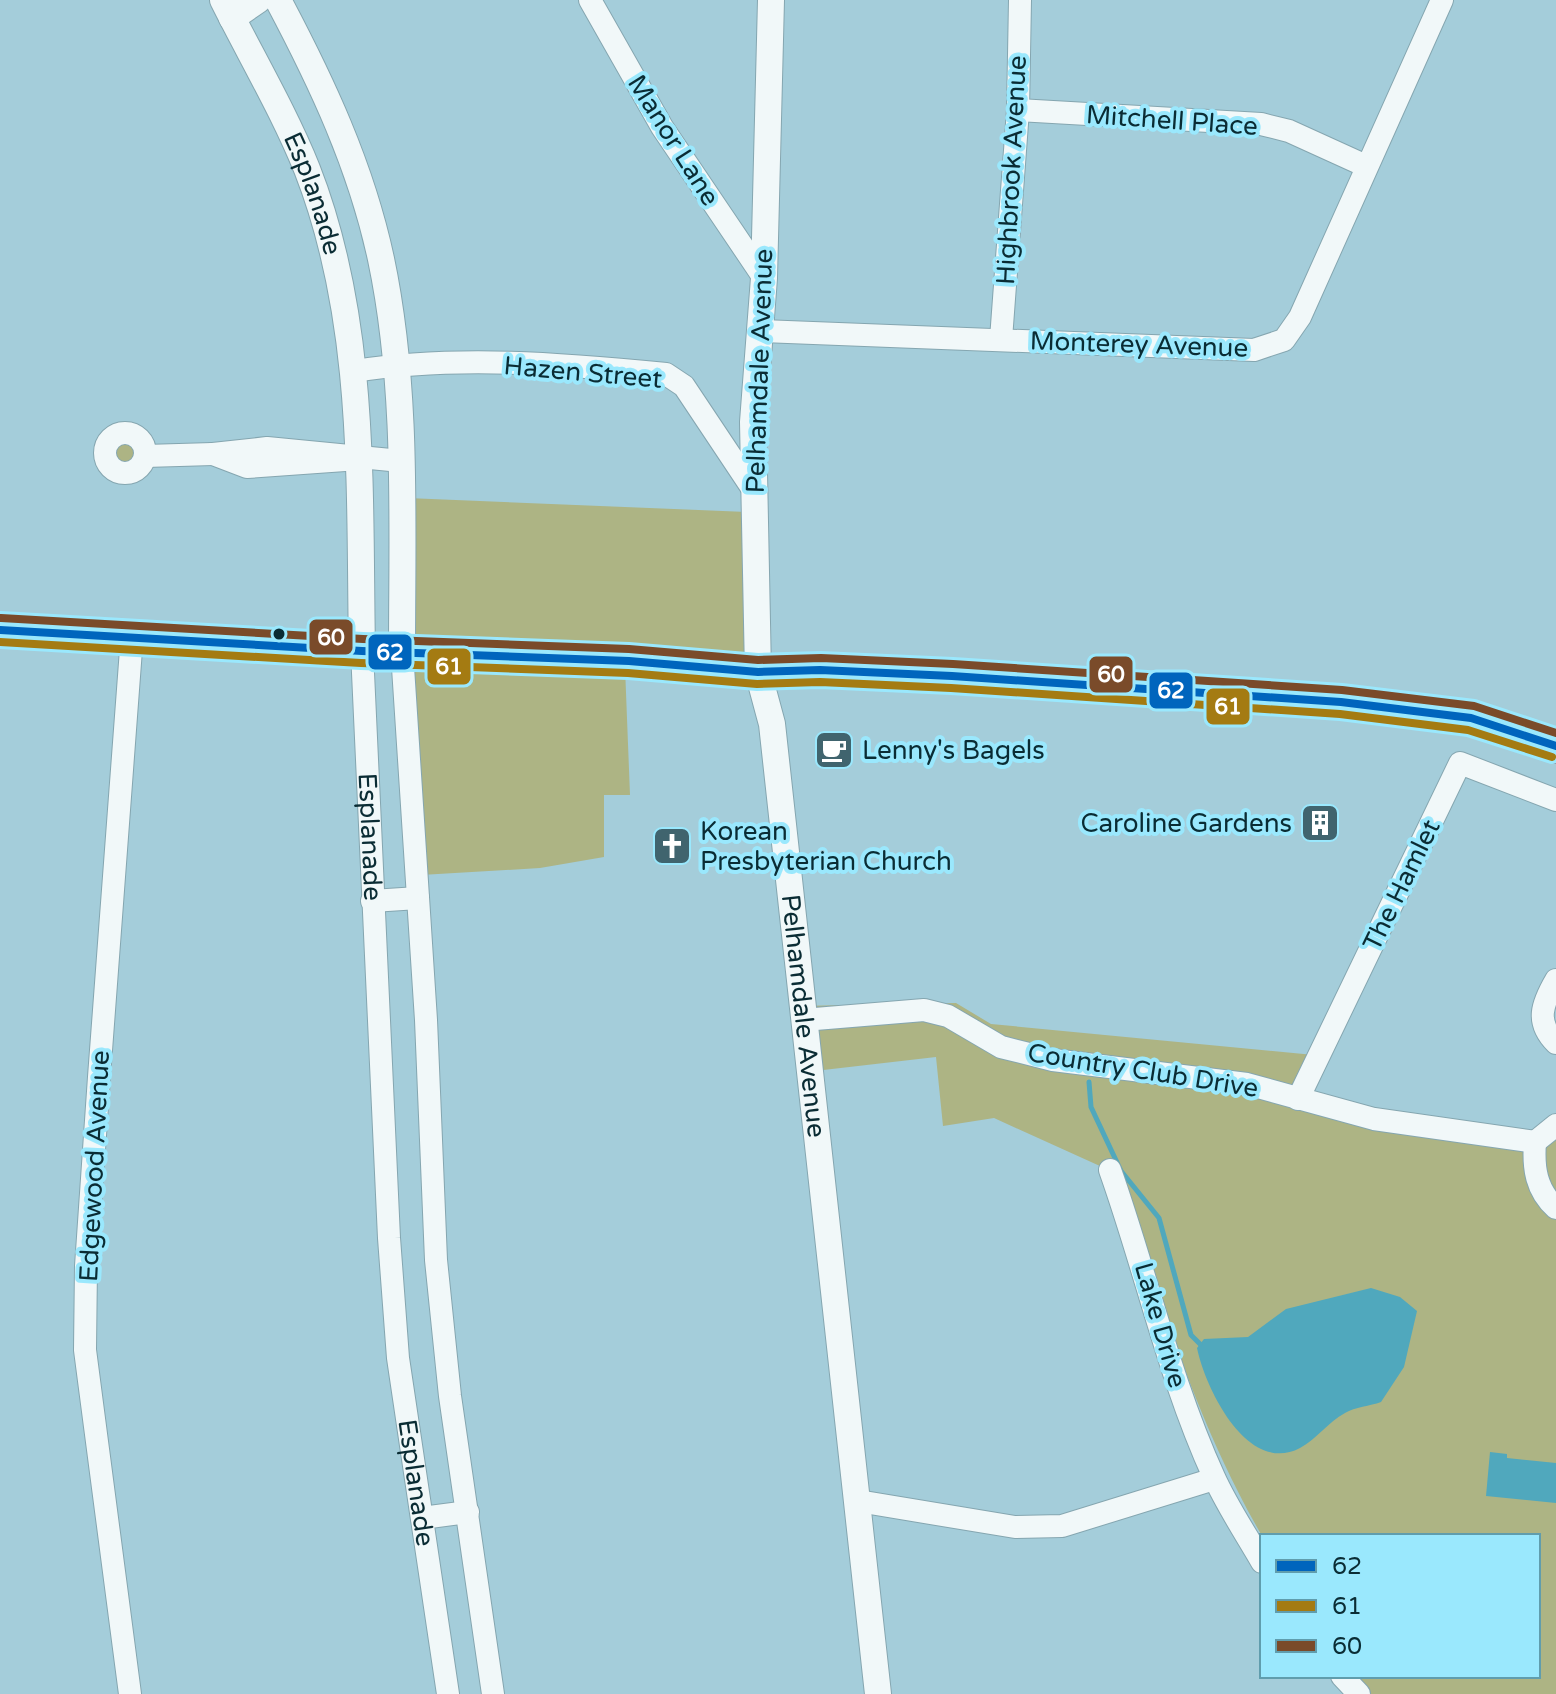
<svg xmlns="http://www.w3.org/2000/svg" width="1556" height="1694" font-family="'Varela Round',sans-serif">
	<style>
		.green { fill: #adb484 }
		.water { fill: #50a8bd }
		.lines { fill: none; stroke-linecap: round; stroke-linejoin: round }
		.stream { stroke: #50a8bd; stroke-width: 5 }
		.minor-casing { stroke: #85a6b0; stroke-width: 24 }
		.tertiary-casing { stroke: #85a6b0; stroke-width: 28 }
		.primary-casing { stroke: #8d99a6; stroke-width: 36 }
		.minor { stroke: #f1f8f9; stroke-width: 22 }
		.tertiary { stroke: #f1f8f9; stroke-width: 26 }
		.primary { stroke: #e1e2e8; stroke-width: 34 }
		.bus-1-casing { stroke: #9ae8fd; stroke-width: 14 }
		.bus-2-casing { stroke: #9ae8fd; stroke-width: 14 }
		.bus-3-casing { stroke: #9ae8fd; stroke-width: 14 }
		.bus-1 { stroke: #0065bd; stroke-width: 8 }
		.bus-2 { stroke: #a47b12; stroke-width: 8 }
		.bus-3 { stroke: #7a4b2a; stroke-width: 8 }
		.bus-dot { fill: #0a2c34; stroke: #9ae8fd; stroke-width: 3 }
		.labels { text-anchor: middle; stroke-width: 8; stroke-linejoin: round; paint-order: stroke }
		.street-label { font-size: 26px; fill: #0a2c34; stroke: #9ae8fd }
		.poi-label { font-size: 26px; fill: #0a2c34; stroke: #9ae8fd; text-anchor: start }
		.line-badge { stroke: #9ae8fd; stroke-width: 3 }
		.badge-label { font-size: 22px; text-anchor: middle; font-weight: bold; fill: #fff }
	</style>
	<rect width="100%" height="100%" fill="#a4cdda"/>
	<g class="green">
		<circle cx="125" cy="453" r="16"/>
		<polygon points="407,498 747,512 758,672 625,667 630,795 604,795 604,857 540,868 421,875"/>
		<path d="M 956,1003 L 991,1024 L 1314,1055 L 1295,1104 L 1412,1128 L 1556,1132 L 1556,1694 L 1370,1694 L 1354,1676 L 1538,1676 L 1538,1536 L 1262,1536 C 1196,1421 1160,1303 1122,1176 L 994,1118 L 943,1126 L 936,1057 L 806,1072 L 799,1006 Z"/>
	</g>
	<g class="water">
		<path d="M 1371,1288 L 1400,1297 L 1417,1311 L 1404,1367 L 1381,1402 C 1370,1406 1355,1407 1345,1413 C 1328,1422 1317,1439 1300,1448 C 1247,1476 1205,1387 1197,1348 L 1204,1339 L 1248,1337 L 1286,1309 Z"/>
		<polygon points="1490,1452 1507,1454 1507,1458 1556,1463 1556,1503 1486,1496"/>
	</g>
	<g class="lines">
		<polyline class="stream" points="1089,1082 1091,1107 1121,1171 1159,1218 1191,1335 1200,1344"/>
		<defs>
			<g id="minor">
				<polyline points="590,0 662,127 764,278"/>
				<polyline points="1018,110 1261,124 1289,131 1366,166"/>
				<polyline points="760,331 1254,350 1284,340 1300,317 1442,0"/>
				<polyline points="1001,339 1018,110 1020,0"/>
				<path d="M 355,371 C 456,355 565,364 666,374 L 684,386 L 754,491"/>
				<circle cx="125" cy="453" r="20"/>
				<polyline points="145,456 213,454"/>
				<polyline points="359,459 247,467 213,454 267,448 401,461"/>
				<path id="s1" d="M 362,651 L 389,1238 L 398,1358 L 448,1694"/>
				<polyline points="402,652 426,1020 436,1260 450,1396 493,1694"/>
				<polyline points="372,901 418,898"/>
				<path d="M 1556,980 C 1542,1004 1535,1022 1556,1043"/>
				<polyline points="803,1020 924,1010 948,1016 1001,1047 1053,1060 1247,1084 1374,1119 1535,1142"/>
				<polyline points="1298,1099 1460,763 1556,800"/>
				<path d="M 1535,1142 C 1533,1168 1536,1190 1556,1208"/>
				<polyline points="1535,1142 1556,1125"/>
				<path d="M 1110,1170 C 1146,1271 1169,1379 1214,1477 C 1227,1506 1246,1534 1262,1562"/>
				<polyline points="858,1501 1015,1527 1062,1526 1214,1479"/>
				<polyline points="422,1518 468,1512"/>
				<polyline points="1342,1676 1359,1694"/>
				<polyline points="130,1694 85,1350 86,1266 99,1077 132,636"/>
			</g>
			<g id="tertiary">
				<path id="s2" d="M 223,0 C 251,56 284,112 307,169 C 367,322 359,490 362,651"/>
				<path d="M 278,0 C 322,83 361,166 381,259 C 408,387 402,522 402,652"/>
				<path id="s3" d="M 771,0 L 764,278 L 753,422 L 758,672 L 772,724 L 878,1694"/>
				<polyline points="232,18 258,0"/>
			</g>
			<polyline id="primary" points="0,630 362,651 629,661 758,672 820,670 952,676 1341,702 1471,718 1556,746"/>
		</defs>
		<use href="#minor" class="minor-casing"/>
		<use href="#tertiary" class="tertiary-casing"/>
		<use href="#primary" class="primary-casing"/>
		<use href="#minor" class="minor"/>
		<use href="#tertiary" class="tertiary"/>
		<use href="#primary" class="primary"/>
		<defs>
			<polyline id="bus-1" points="0,630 362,651 629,661 758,672 820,670 952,676 1341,702 1471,718 1556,746"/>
			<polyline id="bus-2" points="0,642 361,663 628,673 757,684 820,682 951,688 1340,714 1468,730 1552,757"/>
			<polyline id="bus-3" points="1,618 363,639 629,649 758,660 821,658 953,664 1342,690 1474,706 1556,733"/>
		</defs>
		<use href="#bus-1" class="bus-1-casing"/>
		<use href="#bus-2" class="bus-2-casing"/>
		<use href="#bus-3" class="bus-3-casing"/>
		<use href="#bus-1" class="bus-1"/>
		<use href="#bus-2" class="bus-2"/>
		<use href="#bus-3" class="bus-3"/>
	</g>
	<defs>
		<symbol id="cafe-square" viewBox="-11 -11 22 22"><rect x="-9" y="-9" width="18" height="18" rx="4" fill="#40646e" stroke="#9ae8fd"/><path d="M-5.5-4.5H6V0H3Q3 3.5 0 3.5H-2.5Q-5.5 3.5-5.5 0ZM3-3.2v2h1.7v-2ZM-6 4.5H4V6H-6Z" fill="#fff"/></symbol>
		<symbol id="building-square" viewBox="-11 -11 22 22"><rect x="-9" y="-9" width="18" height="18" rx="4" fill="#40646e" stroke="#9ae8fd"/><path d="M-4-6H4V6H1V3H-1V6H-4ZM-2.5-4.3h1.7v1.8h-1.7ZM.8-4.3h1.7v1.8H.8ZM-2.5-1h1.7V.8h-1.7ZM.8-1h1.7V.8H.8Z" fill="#fff"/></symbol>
		<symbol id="church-square" viewBox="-11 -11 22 22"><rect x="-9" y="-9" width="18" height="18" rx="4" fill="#40646e" stroke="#9ae8fd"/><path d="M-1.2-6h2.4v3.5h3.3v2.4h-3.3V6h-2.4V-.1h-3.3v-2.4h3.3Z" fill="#fff"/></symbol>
	</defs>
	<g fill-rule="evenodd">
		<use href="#cafe-square" x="812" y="728" width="44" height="44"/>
		<use href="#building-square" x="1298" y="801" width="44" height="44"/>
		<use href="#church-square" x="650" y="824" width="44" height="44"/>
	</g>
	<circle class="bus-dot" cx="279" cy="634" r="7"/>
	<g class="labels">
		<g class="street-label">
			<text transform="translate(1172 120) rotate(4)" y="9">Mitchell Place</text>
			<text transform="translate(674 140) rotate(58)" y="9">Manor Lane</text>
			<text transform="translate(1011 170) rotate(-87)" y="9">Highbrook Avenue</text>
			<text dy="9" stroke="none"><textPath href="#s2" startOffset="214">Esplanade</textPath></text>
			<text transform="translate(1139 344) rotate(2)" y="9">Monterey Avenue</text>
			<text transform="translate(759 371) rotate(-88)" y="9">Pelhamdale Avenue</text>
			<text transform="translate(583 372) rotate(5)" y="9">Hazen Street</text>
			<text dy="9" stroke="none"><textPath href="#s1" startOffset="186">Esplanade</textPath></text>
			<text transform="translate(1401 885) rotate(-64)" y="9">The Hamlet</text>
			<text dy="9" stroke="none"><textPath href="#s3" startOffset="1020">Pelhamdale Avenue</textPath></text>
			<text transform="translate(1143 1070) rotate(9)" y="9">Country Club Drive</text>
			<text transform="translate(94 1166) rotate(-87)" y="9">Edgewood Avenue</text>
			<text transform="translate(1161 1325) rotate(74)" y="9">Lake Drive</text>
			<text dy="9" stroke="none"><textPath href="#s1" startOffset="834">Esplanade</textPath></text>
		</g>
		<g class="poi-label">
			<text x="862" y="759">Lenny's Bagels</text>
			<text x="1292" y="832" text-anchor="end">Caroline Gardens</text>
			<text x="700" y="840">Korean<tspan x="700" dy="30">Presbyterian Church</tspan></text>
		</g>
	</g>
	<g class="line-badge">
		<rect x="308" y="618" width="46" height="38" rx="8" fill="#7a4b2a"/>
		<rect x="367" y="633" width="46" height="38" rx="8" fill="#0065bd"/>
		<rect x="426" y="647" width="46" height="39" rx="8" fill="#a47b12"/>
		<rect x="1088" y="655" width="46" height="39" rx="8" fill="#7a4b2a"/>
		<rect x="1148" y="671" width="46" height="39" rx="8" fill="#0065bd"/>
		<rect x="1205" y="687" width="46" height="39" rx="8" fill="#a47b12"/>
	</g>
	<g class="badge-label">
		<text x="331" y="645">60</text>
		<text x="390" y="660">62</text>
		<text x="449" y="674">61</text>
		<text x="1111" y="682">60</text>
		<text x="1171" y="698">62</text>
		<text x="1228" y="714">61</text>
	</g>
	<rect x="1260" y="1534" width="280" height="144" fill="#9ae8fd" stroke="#609dad" stroke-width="2"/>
	<rect x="1276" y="1560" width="40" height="12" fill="#0065bd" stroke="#609dad" stroke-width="2"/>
	<text x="1332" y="1574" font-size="24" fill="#0a2c34">62</text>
	<rect x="1276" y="1600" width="40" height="12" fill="#a47b12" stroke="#609dad" stroke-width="2"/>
	<text x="1332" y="1614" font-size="24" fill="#0a2c34">61</text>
	<rect x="1276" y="1640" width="40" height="12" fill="#7a4b2a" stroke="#609dad" stroke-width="2"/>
	<text x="1332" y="1654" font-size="24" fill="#0a2c34">60</text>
</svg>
